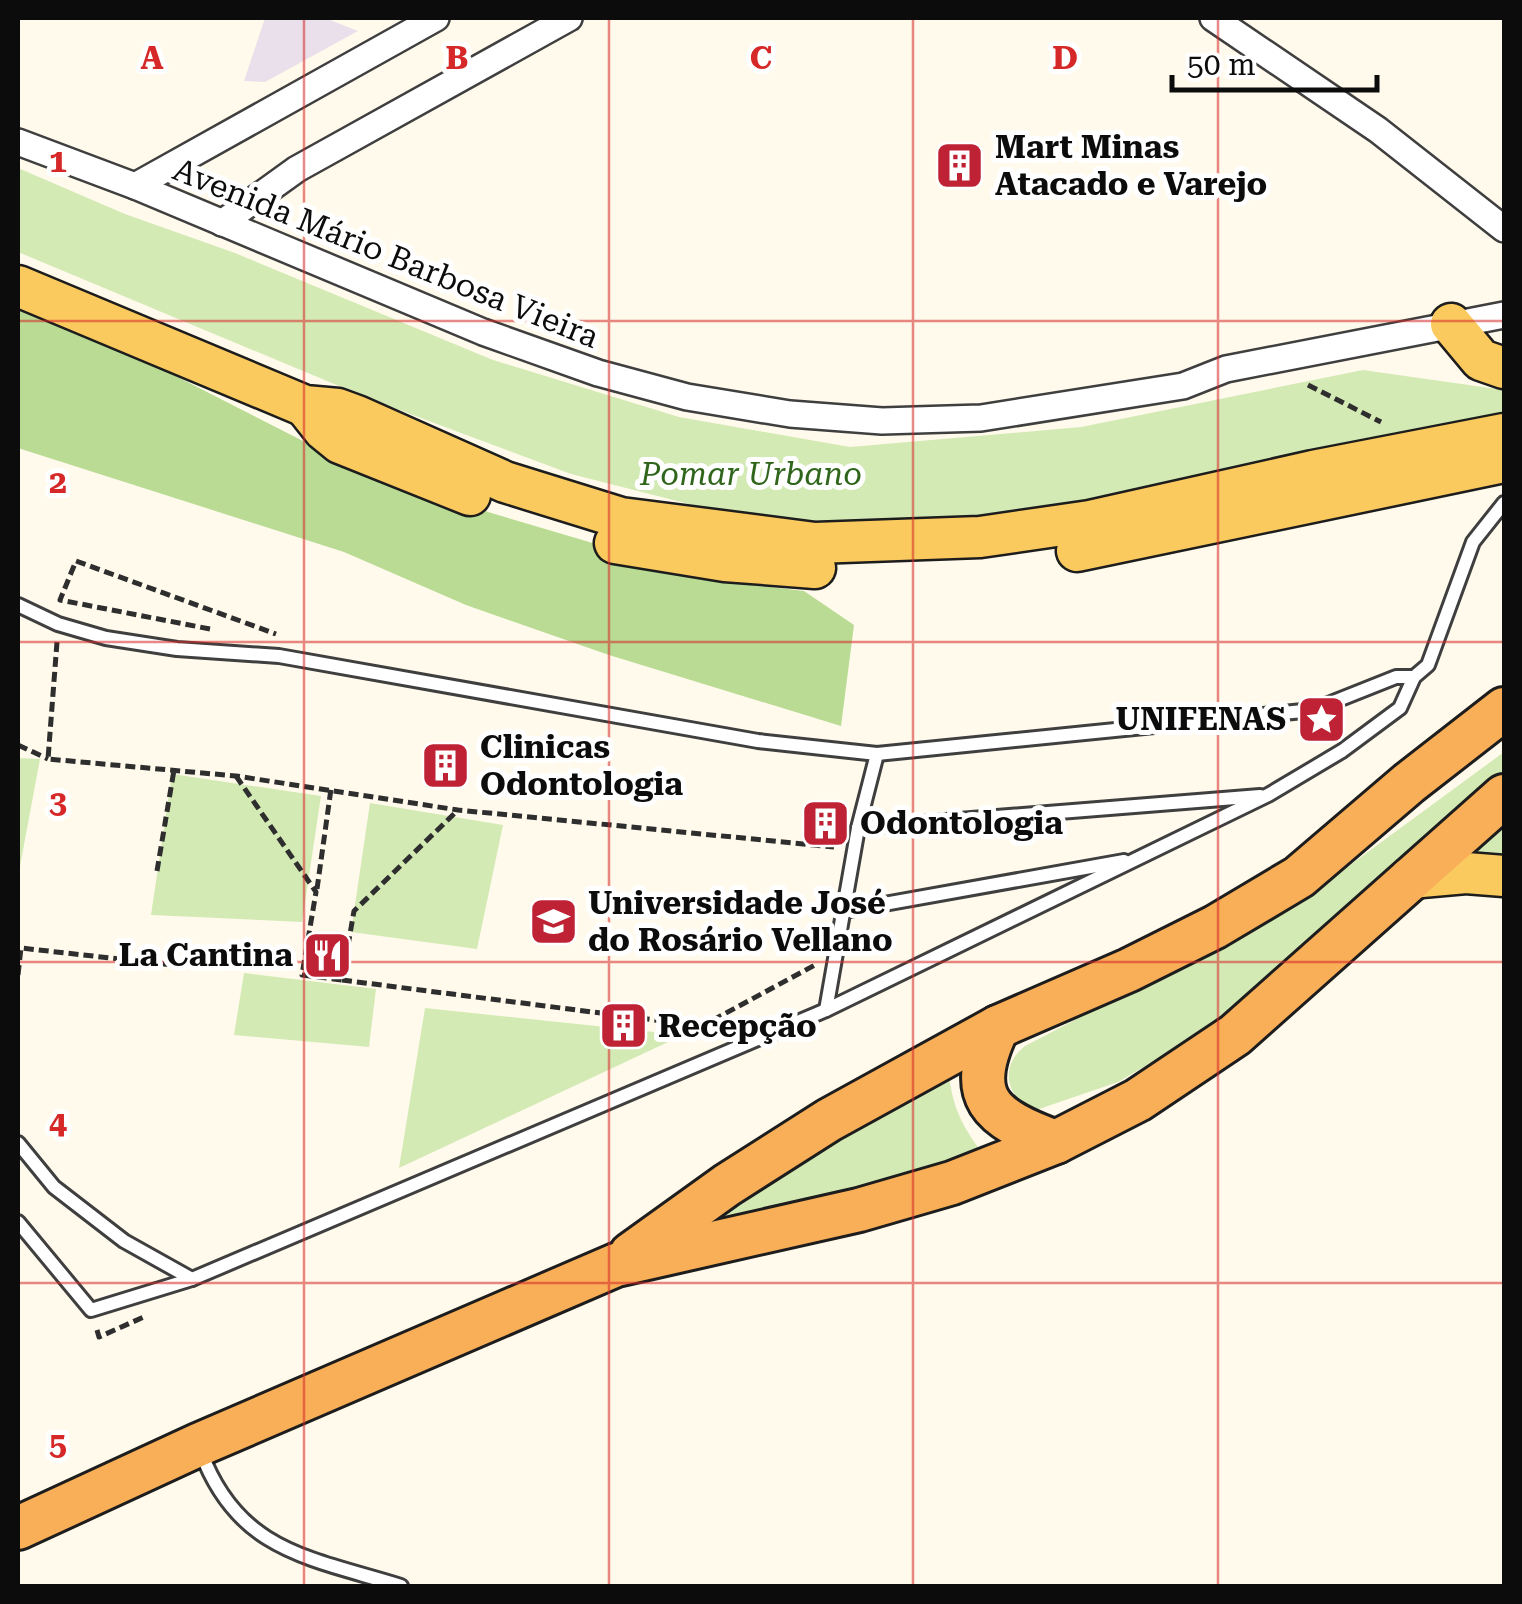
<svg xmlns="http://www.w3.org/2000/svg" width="1522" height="1604" font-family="'Roboto Serif',serif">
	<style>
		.industrial { fill: #e9e0eb }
		.green { fill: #d4eab5 }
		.forest { fill: #b9db94 }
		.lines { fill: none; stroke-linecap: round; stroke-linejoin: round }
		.service-casing { stroke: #3f3f3f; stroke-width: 18 }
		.minor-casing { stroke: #3f3f3f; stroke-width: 30 }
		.primary-casing { stroke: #1d1d1d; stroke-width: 45 }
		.trunk-casing { stroke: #1d1d1d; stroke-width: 48 }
		.path { stroke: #2e2e2e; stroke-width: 5; stroke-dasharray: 10 5; stroke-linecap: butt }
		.service { stroke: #fff; stroke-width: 12 }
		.minor { stroke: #fff; stroke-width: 25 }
		.primary { stroke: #fbca5f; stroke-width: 40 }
		.trunk { stroke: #f9ae58; stroke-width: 42 }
		.grid { fill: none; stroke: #d62828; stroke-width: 2.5; stroke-opacity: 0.55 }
		.labels { text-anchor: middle; stroke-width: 10; stroke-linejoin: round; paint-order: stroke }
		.poi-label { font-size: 32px; font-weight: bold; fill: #0c0c0c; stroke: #fff; text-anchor: start }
		.street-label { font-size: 32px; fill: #0c0c0c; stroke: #fff }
		.park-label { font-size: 32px; font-style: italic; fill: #30651c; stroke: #fff }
		.grid-label { font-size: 32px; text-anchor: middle; font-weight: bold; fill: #d62828; stroke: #fff; stroke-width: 10; stroke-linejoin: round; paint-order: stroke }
	</style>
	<rect width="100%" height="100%" fill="#fffaeb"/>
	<polygon class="industrial" points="265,18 325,18 358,31 265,82 244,81"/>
	<g class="green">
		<polygon points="18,168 125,214 235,253 493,360 679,417 850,447 1081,427 1363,370 1504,390 1504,415 1092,504 951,525 874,528 740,517 571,474 370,399 18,252"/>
		<path d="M 1504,752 L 1504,781 L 1261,987 L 1196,1036 L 1118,1082 L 1039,1109 C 1006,1102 998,1067 1025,1046 L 1217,946 L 1342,871 Z"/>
		<polygon points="18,758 40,759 18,877"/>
		<polygon points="172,774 321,796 302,922 151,915"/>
		<polygon points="370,803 503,825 477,949 351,932"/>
		<polygon points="1504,822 1504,863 1462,858"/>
		<polygon points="244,973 376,989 369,1047 234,1035"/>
		<polygon points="425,1008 683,1035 399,1168"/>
		<path d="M 949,1076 C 953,1107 962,1126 981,1151 L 935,1174 L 684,1235 L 907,1093 Z"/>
	</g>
	<polygon class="forest" points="18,308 162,369 303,441 488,512 721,581 804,591 854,625 841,726 609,655 466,605 344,552 18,448"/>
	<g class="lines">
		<defs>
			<g id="service">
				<polyline points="18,605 58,624 106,638 177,649 279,656 758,741 877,754 1313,710 1396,677 1414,677"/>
				<polyline points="858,828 1260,796"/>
				<polyline points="845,911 1124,861"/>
				<polyline points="826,1010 858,828 877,754"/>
				<polyline points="18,1143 54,1187 124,1241 192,1279"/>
				<polyline points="18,1222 91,1310 192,1279 826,1010 1268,795 1342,751 1400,708 1414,677 1428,665 1473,542 1504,503"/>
				<path d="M 201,1452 C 238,1552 311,1558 401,1586"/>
			</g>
			<g id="minor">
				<polyline points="1213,18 1378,130 1504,229"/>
				<polyline points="18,142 135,186 483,332 598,373 687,397 790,414 882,421 981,418 1183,386 1226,369 1504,315"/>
				<polyline points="135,186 436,18"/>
				<polyline points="222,223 297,169 569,18"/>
			</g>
			<g id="primary">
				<polyline points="18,286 305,406 338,409 357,416 505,482 621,518 815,543 980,537 1090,521 1313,471 1504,434"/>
				<polyline points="1451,324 1481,360 1504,368"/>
				<polyline points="305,406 324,430 340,443 470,495"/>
				<polyline points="615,543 725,561 815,568"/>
				<polyline points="1077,551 1504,462"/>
				<polyline points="1410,878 1466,873 1504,876"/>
			</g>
			<g id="trunk">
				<path d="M 998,1027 C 964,1098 990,1118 1056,1142"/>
				<polyline points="631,1254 727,1185 829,1120 998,1027 1129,970 1215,927 1299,877 1409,783 1504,709"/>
				<polyline points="18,1528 198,1445 616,1265 859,1210 952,1183 1056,1142 1138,1100 1235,1035 1504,796"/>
			</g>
		</defs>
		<use href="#service" class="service-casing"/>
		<use href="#minor" class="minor-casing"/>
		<use href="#primary" class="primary-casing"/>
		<use href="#trunk" class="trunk-casing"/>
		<g class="path">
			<polyline points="1308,385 1381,422"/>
			<polyline points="210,629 60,600 76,561 276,634"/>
			<polyline points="57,642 48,759 236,776 458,810 834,847"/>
			<polyline points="18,745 48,759"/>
			<polyline points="236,776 316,892 302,975 342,980 354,911 458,810"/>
			<polyline points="157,871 174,770"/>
			<polyline points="317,889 331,789"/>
			<polyline points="18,975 21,948 173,965"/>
			<polyline points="342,980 702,1026 815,965"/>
			<polyline points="97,1330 99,1337 146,1316"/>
		</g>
		<use href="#service" class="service"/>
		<use href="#minor" class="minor"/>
		<use href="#primary" class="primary"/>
		<use href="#trunk" class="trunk"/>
	</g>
	<path class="grid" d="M 304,18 L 304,1586M 609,18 L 609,1586M 913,18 L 913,1586M 1218,18 L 1218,1586M 18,321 L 1504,321M 18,642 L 1504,642M 18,962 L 1504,962M 18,1283 L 1504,1283"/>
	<defs>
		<symbol id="building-square" viewBox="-11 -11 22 22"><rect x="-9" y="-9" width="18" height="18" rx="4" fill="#be2234" stroke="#fff"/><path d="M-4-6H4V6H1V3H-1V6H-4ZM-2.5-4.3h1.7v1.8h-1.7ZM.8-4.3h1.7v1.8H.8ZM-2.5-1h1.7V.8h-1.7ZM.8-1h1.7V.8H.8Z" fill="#fff"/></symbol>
		<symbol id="sight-square" viewBox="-11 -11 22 22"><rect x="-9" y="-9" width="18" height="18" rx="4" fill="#be2234" stroke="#fff"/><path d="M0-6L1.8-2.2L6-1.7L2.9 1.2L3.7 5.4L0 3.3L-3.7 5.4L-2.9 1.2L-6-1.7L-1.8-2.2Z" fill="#fff"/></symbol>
		<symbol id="university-square" viewBox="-11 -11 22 22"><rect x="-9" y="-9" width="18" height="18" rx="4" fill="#be2234" stroke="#fff"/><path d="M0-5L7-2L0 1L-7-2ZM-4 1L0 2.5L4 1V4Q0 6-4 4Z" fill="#fff"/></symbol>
		<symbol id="restaurant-square" viewBox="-11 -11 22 22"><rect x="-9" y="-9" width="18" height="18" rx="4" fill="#be2234" stroke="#fff"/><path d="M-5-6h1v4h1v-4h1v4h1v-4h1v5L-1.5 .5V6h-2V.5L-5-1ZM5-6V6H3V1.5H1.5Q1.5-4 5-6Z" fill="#fff"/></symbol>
	</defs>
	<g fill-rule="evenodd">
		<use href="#building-square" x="932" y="138" width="55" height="55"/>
		<use href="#sight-square" x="1294" y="692" width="55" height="55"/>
		<use href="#building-square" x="418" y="738" width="55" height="55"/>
		<use href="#building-square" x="798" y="796" width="55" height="55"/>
		<use href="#university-square" x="526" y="894" width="55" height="55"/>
		<use href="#restaurant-square" x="300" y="928" width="55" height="55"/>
		<use href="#building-square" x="596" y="998" width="55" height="55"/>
	</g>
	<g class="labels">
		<g class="poi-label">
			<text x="995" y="158">Mart Minas<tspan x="995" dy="37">Atacado e Varejo</tspan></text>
			<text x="1286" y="730" text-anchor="end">UNIFENAS</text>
			<text x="480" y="758">Clinicas<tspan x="480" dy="37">Odontologia</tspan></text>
			<text x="860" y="834">Odontologia</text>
			<text x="588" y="914">Universidade José<tspan x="588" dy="37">do Rosário Vellano</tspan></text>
			<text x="293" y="966" text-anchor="end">La Cantina</text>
			<text x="658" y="1037">Recepção</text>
		</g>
		<g class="street-label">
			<text transform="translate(386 253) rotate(22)" y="11">Avenida Mário Barbosa Vieira</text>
		</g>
		<g class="park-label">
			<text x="751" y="485">Pomar Urbano</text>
		</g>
	</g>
	<g class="grid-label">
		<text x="152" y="69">A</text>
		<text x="457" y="69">B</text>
		<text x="761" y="69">C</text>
		<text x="1065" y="69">D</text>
		<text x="58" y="172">1</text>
		<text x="58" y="493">2</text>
		<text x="58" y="813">3</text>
		<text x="58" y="1134">4</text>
		<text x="58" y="1455">5</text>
	</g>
	<rect width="1522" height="1604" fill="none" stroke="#0c0c0c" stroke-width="40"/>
	<path d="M1172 75v15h205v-15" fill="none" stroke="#0c0c0c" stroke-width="5"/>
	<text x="1187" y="75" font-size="30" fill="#0c0c0c" stroke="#ffffff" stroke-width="8" paint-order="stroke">50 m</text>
</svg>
